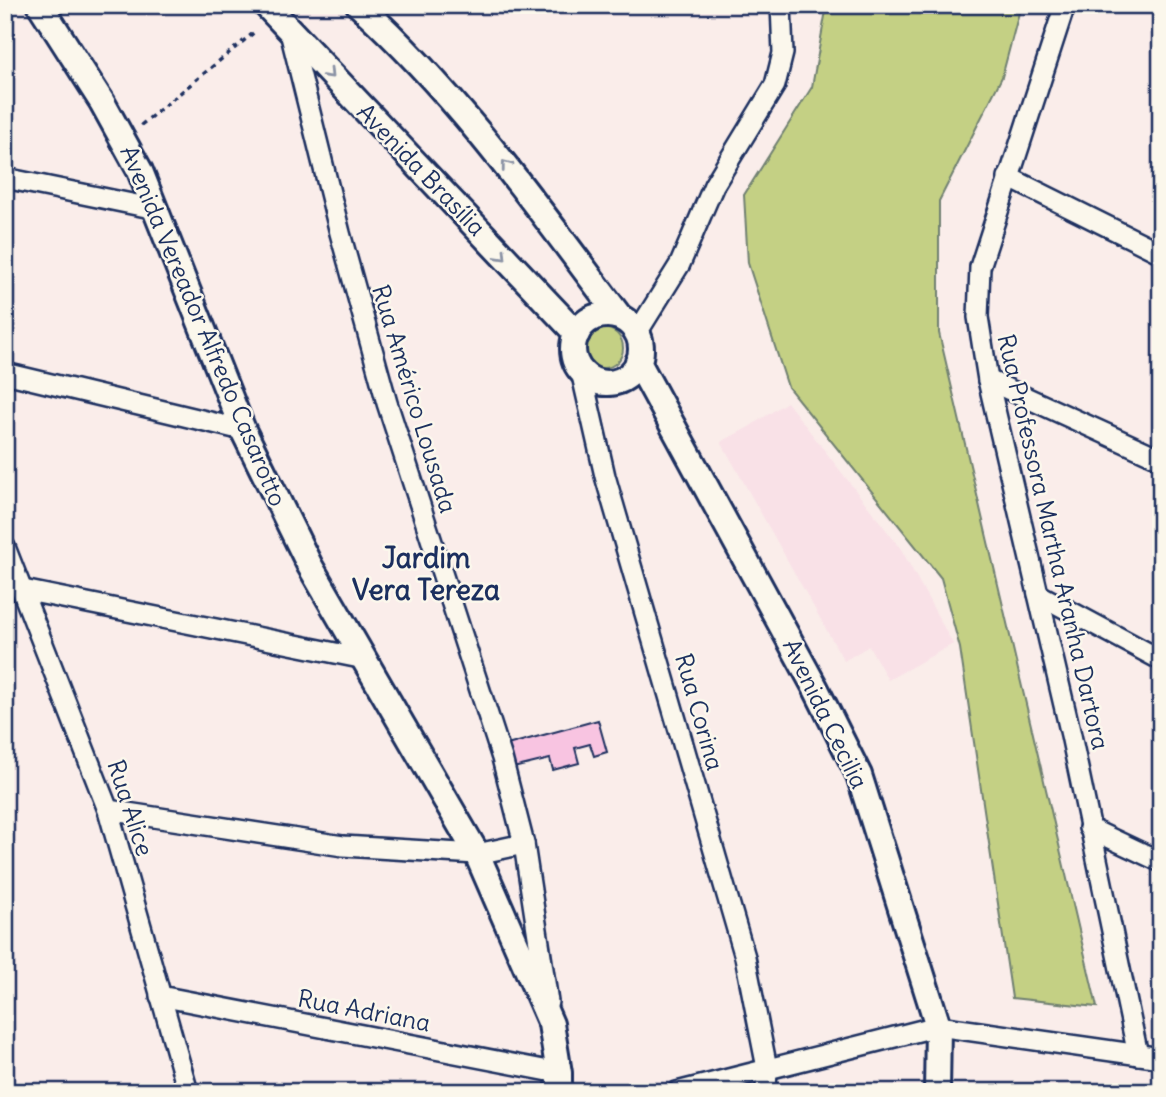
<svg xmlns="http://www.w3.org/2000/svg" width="1166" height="1097" font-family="Delius,sans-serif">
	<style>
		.built { fill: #f9e1e7 }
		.green { fill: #c4d084; stroke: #708071; stroke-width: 2 }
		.building { fill: #f8c4e1; stroke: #1b2f5e; stroke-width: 2 }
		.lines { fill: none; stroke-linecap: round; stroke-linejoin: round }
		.minor-casing { stroke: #1b2f5e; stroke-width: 24 }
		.tertiary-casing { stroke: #1b2f5e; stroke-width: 30 }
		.path { stroke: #1b2f5e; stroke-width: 3.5; stroke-dasharray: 5 5; stroke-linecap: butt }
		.minor { stroke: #fbf7ec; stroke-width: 19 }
		.tertiary { stroke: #fbf7ec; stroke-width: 24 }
		.oneway { stroke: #8b93a5 }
		.labels { text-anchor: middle; stroke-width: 5; stroke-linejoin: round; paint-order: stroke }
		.street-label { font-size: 24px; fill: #1b2f5e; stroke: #fbf7ec }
		.quarter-label { font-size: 28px; font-weight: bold; fill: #1b2f5e; stroke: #fbf7ec }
	</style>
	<rect width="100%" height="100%" fill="#faedea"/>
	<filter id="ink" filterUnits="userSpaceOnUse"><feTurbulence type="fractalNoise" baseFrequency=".0143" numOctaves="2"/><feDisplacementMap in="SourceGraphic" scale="14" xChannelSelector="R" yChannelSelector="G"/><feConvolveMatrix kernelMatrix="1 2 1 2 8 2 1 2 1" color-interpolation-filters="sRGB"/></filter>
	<g filter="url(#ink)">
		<polygon class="built" points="787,402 901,549 953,644 888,680 869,646 844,661 721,442 749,427"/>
		<g class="green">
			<polygon points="827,5 1021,5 1002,77 939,201 939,333 1097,1007 1012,998 960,648 941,578 788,387 748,263 744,195 812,87"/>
			<circle cx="603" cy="348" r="20"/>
		</g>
		<polygon class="building" points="598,720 607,752 594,756 590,744 575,748 579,763 553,770 550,759 513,768 507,745"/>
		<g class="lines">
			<defs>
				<g id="minor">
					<polyline points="1065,5 980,267 978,317 988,380 1071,735 1138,1055"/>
					<polyline points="290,32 340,233 387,403 502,758 524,844 548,1002"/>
					<polyline points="1008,177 1161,253"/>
					<polyline points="5,178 156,209"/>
					<polyline points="637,333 680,264 714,185 775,85 783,53 781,5"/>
					<polyline points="581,371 605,476 745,957 767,1068 766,1092"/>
					<polyline points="5,373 243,430"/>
					<polyline points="988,380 1161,459"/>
					<polyline points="5,547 108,810 188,1092"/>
					<polyline points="23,590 365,659"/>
					<polyline points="1038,594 1161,660"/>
					<polyline points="108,810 343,846 477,854 524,844"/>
					<polyline points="1089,828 1161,862"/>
					<polyline points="160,996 559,1073"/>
					<polyline points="677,1092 938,1026 1161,1058"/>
				</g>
				<g id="tertiary">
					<polyline points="40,5 102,102 140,171 243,430 310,566 477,854 551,1024 559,1073 559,1092"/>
					<polyline points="266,5 577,334"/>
					<path d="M 359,5 C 460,97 539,209 620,317"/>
					<circle cx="607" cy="349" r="34"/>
					<polyline points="638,362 816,689 859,775 938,1026 937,1092"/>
				</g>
			</defs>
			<use href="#minor" class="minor-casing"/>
			<use href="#tertiary" class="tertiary-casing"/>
			<polyline class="path" points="141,125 257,30"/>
			<use href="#minor" class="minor"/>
			<use href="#tertiary" class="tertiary"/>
		</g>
		<defs><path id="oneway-chevron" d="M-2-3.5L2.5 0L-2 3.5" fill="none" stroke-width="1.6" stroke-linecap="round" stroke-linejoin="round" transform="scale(1.75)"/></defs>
		<g class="oneway">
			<use href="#oneway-chevron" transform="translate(329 74) rotate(46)"/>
			<use href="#oneway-chevron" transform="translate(506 165) rotate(-127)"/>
			<use href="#oneway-chevron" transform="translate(502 256) rotate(46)"/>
		</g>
	</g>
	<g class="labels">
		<g class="street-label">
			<text transform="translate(421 170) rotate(46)" y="8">Avenida Brasília</text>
			<text transform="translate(203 326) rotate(67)" y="8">Avenida Vereador Alfredo Casarotto</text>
			<text transform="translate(414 399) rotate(73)" y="8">Rua Américo Lousada</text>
			<text transform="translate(1053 542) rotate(77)" y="8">Rua Professora Martha Aranha Dartora</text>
			<text transform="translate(699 712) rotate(74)" y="8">Rua Corina</text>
			<text transform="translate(825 714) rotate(64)" y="8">Avenida Cecilia</text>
			<text transform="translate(130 808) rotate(72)" y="8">Rua Alice</text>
			<text transform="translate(364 1011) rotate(11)" y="8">Rua Adriana</text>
		</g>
		<g class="quarter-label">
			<text x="426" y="568">Jardim<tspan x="426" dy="32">Vera Tereza</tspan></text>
		</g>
	</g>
	<rect width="1166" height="1097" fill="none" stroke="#fbf7ec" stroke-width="28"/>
	<rect x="14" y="14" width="1138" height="1069" fill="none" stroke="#1b2f5e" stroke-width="2.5" filter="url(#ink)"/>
</svg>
